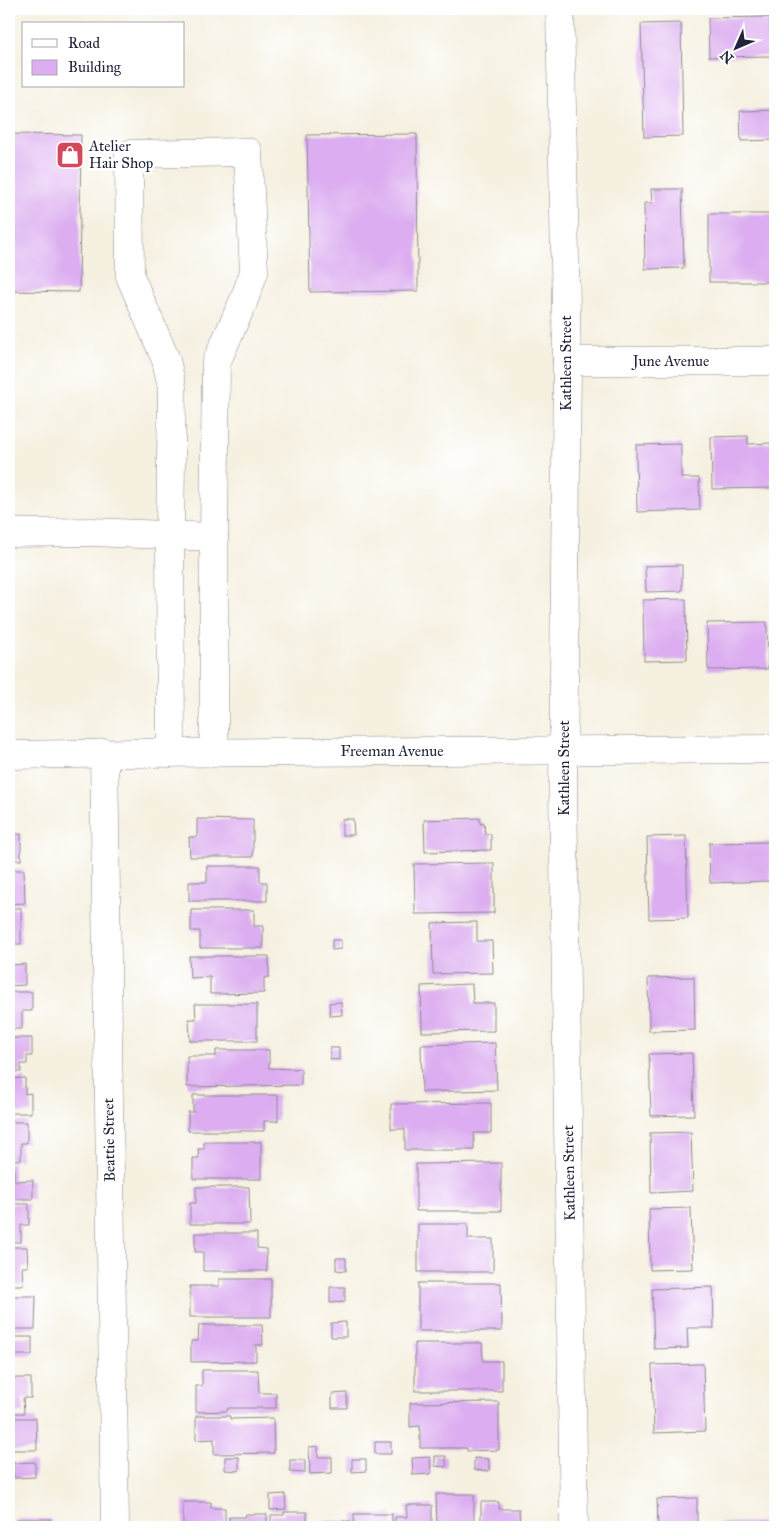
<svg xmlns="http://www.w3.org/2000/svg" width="784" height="1536" font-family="'IM FELL Great Primer',serif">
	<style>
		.building { fill: #dcadf0 }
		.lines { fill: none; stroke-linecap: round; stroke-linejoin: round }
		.minor-casing { stroke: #8c898e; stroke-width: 29 }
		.minor { stroke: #fff; stroke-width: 28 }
		.labels { text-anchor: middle; stroke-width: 5; stroke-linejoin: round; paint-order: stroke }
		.poi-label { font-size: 15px; fill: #22223b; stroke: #fff; text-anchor: start }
		.street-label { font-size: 15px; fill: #22223b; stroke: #fff }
	</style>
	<rect width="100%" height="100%" fill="#fff"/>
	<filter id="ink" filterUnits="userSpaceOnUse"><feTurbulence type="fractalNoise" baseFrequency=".02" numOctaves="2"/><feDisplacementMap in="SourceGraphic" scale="10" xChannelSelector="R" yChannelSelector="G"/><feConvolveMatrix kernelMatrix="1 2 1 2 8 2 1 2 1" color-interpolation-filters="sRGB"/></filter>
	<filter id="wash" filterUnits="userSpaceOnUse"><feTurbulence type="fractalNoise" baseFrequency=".0096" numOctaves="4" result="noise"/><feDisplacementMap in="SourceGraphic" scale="20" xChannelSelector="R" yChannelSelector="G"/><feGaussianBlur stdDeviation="1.12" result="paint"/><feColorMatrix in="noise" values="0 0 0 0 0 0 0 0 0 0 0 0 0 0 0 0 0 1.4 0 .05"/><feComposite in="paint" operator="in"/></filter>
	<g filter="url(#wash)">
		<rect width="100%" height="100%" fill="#f5f0e0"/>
		<g id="blocks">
			<g class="building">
				<polygon points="770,17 771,56 709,57 708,18"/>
				<polygon points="681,23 683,136 644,137 641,24"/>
				<polygon points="775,110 775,140 741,141 740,111"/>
				<polygon points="9,134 81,135 79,292 9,291"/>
				<polygon points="417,134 418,291 310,292 307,135"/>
				<polygon points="651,189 682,189 684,268 645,269 644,203 652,203"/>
				<rect x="709" y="214" width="66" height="68"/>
				<polygon points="748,436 748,444 771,443 772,488 712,489 711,437"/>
				<polygon points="681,444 681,478 699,478 700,510 637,512 636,445"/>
				<polygon points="682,565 682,591 646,592 645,566"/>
				<polygon points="686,599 687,660 644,661 643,600"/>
				<polygon points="767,622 768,669 708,670 707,623"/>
				<polygon points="480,818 480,824 484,823 485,834 491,834 491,850 425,852 424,820"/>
				<polygon points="197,819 253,820 253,857 190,857 189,837 197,837"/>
				<polygon points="342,819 353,819 354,835 342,835"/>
				<rect x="9" y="834" width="12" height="26"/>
				<polygon points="686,836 688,918 649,919 647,837"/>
				<polygon points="770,842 771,881 710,883 709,843"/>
				<polygon points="494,863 494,913 415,914 414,864"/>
				<polygon points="207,866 260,866 260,882 267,882 267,901 189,901 189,882 207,882"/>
				<polygon points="9,870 24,870 25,903 9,904"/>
				<rect x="9" y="908" width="12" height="36"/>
				<polygon points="191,910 254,910 254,926 263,926 263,948 200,948 200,931 191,931"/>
				<polygon points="477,922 477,941 492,941 493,973 433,974 432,923"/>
				<polygon points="332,940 341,940 341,949 332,950"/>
				<polygon points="189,956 269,956 269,977 264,978 264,993 210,994 210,977 190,978"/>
				<polygon points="25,964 25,985 9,986 9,965"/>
				<polygon points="694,977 695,1030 649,1031 648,978"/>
				<polygon points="472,984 473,1003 494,1003 494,1031 422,1032 421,986"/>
				<polygon points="9,992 32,992 32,1011 22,1011 22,1029 9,1029"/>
				<polygon points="341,1002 342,1015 330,1016 329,1003"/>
				<polygon points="195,1004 257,1004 257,1041 190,1041 189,1019 196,1019"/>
				<polygon points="9,1038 32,1038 32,1056 27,1056 27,1064 21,1064 21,1072 9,1072"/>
				<polygon points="495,1043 497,1090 422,1092 421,1045"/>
				<polygon points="330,1048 339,1048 339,1060 330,1059"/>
				<polygon points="216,1050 269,1050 269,1068 301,1069 301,1085 187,1087 187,1056 216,1056"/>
				<polygon points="692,1053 694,1115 651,1116 649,1054"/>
				<polygon points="25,1078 25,1094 31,1093 31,1113 9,1113 9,1079"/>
				<polygon points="193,1095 278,1095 278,1121 264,1121 264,1131 188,1131 188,1112 193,1112"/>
				<polygon points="491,1103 491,1133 474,1133 474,1150 405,1150 405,1129 391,1129 391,1104"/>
				<polygon points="9,1122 27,1122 27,1143 21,1143 21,1160 9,1160"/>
				<polygon points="691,1132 693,1191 651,1193 650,1133"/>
				<polygon points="204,1142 261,1142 261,1179 193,1179 193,1158 199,1158 198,1149 204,1149"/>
				<polygon points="9,1163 14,1163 14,1181 33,1180 33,1199 9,1199"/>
				<polygon points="501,1163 501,1211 416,1211 416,1164"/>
				<polygon points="196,1187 249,1187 250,1224 190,1224 190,1203 196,1203"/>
				<polygon points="9,1204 29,1204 29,1225 21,1225 21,1242 9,1242"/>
				<polygon points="691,1208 693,1269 650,1270 649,1209"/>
				<polygon points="418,1224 468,1224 468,1239 493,1239 493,1272 418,1272"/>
				<polygon points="195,1233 257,1233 257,1248 266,1249 267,1271 203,1271 203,1252 195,1252"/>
				<polygon points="9,1247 27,1247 28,1267 22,1267 23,1285 9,1285"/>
				<polygon points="336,1258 346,1258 346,1271 336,1270"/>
				<polygon points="219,1279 271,1279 271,1317 190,1317 190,1286 219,1286"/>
				<polygon points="418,1283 501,1283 502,1331 418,1331"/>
				<polygon points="330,1287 345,1287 345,1302 330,1303"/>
				<polygon points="713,1287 714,1328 687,1328 688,1348 654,1349 652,1289"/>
				<polygon points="9,1290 10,1290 11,1296 36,1296 35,1329 9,1329"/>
				<polygon points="346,1322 346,1337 331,1337 331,1323"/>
				<polygon points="199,1325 262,1325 263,1345 256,1345 256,1361 191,1362 191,1341 198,1341"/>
				<polygon points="9,1337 32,1337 32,1355 14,1355 14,1373 9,1373"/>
				<polygon points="415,1343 482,1343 483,1361 502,1361 502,1391 415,1391"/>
				<polygon points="703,1364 705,1431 654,1433 652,1365"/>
				<polygon points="202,1370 258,1370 259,1393 276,1393 276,1408 228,1408 227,1411 196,1412 196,1386 202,1386"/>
				<polygon points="9,1378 31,1378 31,1398 23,1398 24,1413 9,1413"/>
				<polygon points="347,1393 347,1408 332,1408 332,1394"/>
				<polygon points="499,1402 499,1450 467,1451 467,1448 420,1448 420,1426 410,1427 410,1403"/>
				<polygon points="196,1416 230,1416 230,1419 273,1418 274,1453 214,1454 214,1439 196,1440"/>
				<polygon points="9,1418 36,1418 37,1450 12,1450 12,1456 9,1456"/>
				<rect x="375" y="1442" width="16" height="12"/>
				<polygon points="318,1446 318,1457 332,1457 332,1473 310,1474 309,1447"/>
				<polygon points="435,1456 446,1456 446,1467 435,1466"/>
				<polygon points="225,1457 239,1457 239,1471 225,1470"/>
				<polygon points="430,1457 431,1474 413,1475 412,1458"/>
				<polygon points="474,1458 489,1459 489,1471 474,1470"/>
				<polygon points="352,1459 366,1459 366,1471 352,1472"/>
				<polygon points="290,1460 305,1460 305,1473 290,1472"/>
				<polygon points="35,1462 35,1477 14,1478 13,1463"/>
				<polygon points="285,1494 286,1509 270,1510 270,1495"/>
				<polygon points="436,1494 474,1494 474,1527 437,1527"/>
				<polygon points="697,1498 697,1527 658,1527 657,1499"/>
				<polygon points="183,1502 211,1502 211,1508 225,1508 225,1527 183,1527"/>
				<polygon points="481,1502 499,1502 499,1509 519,1509 520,1527 481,1527"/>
				<polygon points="406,1505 432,1505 432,1527 395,1527 395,1517 407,1517"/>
				<polygon points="284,1512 307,1512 307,1527 271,1527 271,1515 284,1515"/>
				<polygon points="246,1514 267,1514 267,1527 230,1527 229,1517 245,1517"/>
				<rect x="354" y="1514" width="38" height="13"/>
				<rect x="17" y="1519" width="34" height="8"/>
				<rect x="324" y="1521" width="26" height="6"/>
				<polygon points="775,1522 775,1527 718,1527 718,1523"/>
			</g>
		</g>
	</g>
	<g filter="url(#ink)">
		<use href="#blocks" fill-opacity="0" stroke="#8c898e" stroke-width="1"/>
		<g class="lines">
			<defs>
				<g id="minor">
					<polyline points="560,9 567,361 563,786 574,1527"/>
					<polyline points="567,361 775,361"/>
					<polyline points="9,533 92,532 214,537"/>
					<polyline points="104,753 115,1527"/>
					<polyline points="171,753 170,535 172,387 166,360 130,276 129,154 248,152 254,272 244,300 216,363 214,537 214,753"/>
					<polyline points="9,755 137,753 775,749"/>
				</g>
			</defs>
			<use href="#minor" class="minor-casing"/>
			<use href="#minor" class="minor"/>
		</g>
	</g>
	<defs>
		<symbol id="shop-square" viewBox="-11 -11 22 22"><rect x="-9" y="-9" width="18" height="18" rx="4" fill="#d1495b" stroke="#fff"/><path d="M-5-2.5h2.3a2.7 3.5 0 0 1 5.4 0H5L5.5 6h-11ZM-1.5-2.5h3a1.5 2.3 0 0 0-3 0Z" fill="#fff"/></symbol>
	</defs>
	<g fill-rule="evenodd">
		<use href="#shop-square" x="54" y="139" width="32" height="32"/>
	</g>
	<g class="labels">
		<g class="poi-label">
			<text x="89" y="151">Atelier<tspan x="89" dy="17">Hair Shop</tspan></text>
		</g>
		<g class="street-label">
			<text x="671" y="366">June Avenue</text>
			<text transform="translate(566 363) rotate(-90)" y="5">Kathleen Street</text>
			<text x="392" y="756">Freeman Avenue</text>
			<text transform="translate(564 768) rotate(-90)" y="5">Kathleen Street</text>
			<text transform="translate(109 1140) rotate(-91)" y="5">Beattie Street</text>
			<text transform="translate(569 1173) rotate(-91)" y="5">Kathleen Street</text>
		</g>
	</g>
	<rect width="784" height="1536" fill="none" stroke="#fff" stroke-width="30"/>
	<rect x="22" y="22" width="162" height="65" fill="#ffffff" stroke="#a7a7b1"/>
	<rect x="32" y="39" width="25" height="8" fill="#ffffff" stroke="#a7a7b1"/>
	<text x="68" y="48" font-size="15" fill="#22223b">Road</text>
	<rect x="32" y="60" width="25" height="15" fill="#dcadf0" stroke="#a7a7b1"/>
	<text x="68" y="72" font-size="15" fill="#22223b">Building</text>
	<g transform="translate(736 48) rotate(225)" stroke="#ffffff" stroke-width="4" paint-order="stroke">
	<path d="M0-4L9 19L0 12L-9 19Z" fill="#22223b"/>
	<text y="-8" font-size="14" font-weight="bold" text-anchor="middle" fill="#22223b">N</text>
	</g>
</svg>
